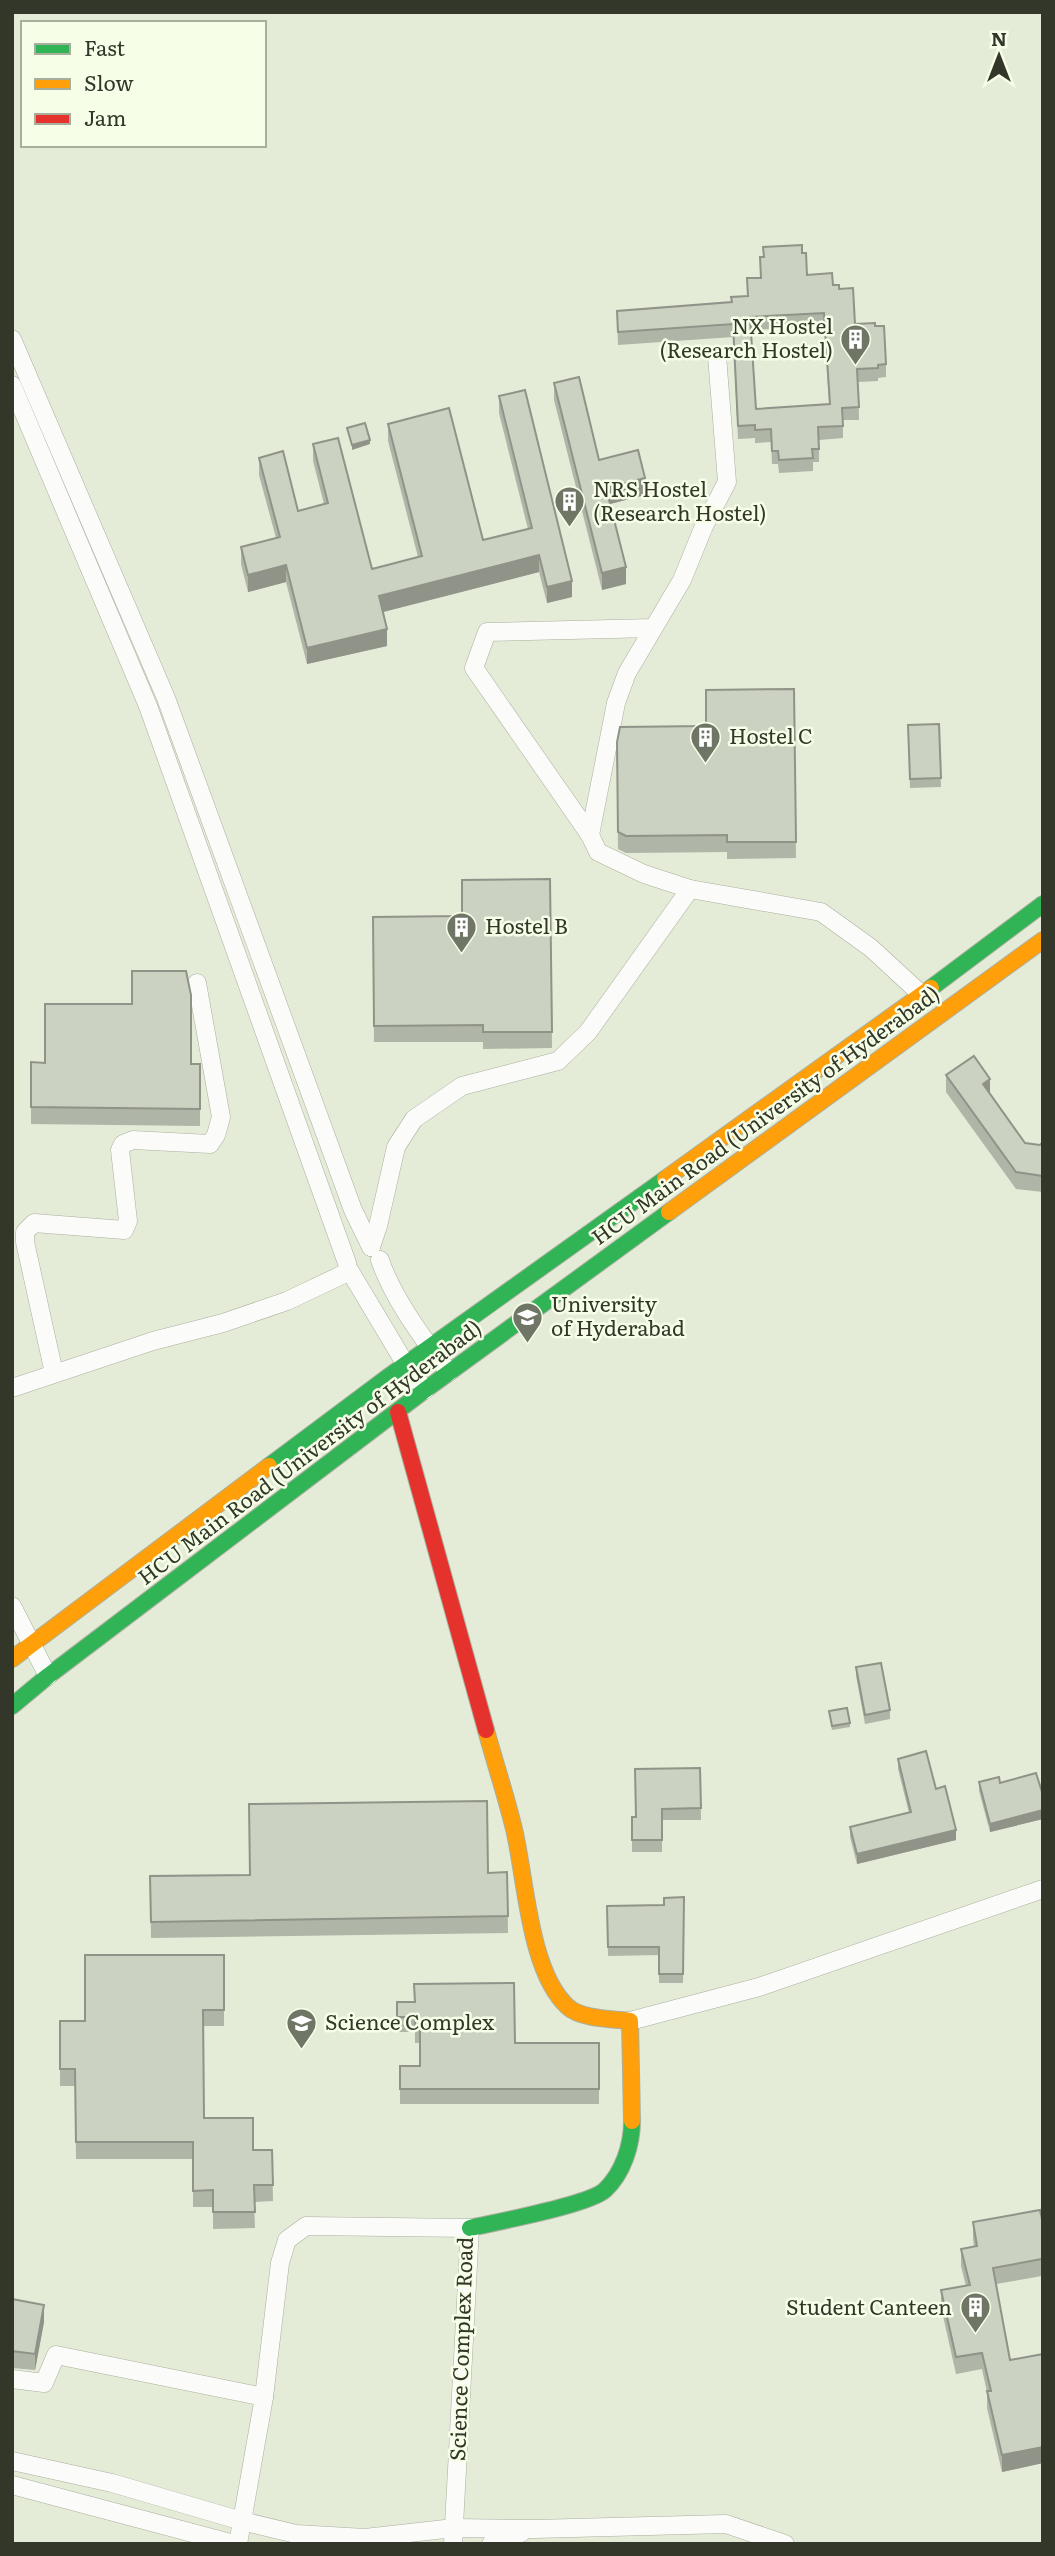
<svg xmlns="http://www.w3.org/2000/svg" width="1055" height="2556" font-family="Literata,serif">
	<style>
		.lines { fill: none; stroke-linecap: round; stroke-linejoin: round }
		.street-casing { stroke: #aaaf9f; stroke-width: 19 }
		.fast-casing { stroke: #aaaf9f; stroke-width: 18 }
		.slow-casing { stroke: #aaaf9f; stroke-width: 18 }
		.jam-casing { stroke: #aaaf9f; stroke-width: 18 }
		.street { stroke: #fbfcf9; stroke-width: 18 }
		.fast { stroke: #30b455; stroke-width: 16 }
		.slow { stroke: #ff9f0a; stroke-width: 16 }
		.jam { stroke: #e5322d; stroke-width: 16 }
		.wall { fill: #afb5a7; fill-rule: evenodd }
		.shaded-wall { fill: #8f9388 }
		.building { fill: #ccd2c2; stroke: #8f9388; stroke-width: 2; fill-rule: evenodd }
		.labels { text-anchor: middle; stroke-width: 5; stroke-linejoin: round; paint-order: stroke }
		.poi-label { font-size: 21px; fill: #323729; stroke: #f6fee8; text-anchor: start }
		.street-label { font-size: 21px; fill: #323729; stroke: #f6fee8 }
	</style>
	<rect width="100%" height="100%" fill="#e4ebd7"/>
	<g class="lines">
		<defs>
			<g id="street">
				<polyline points="12,339 166,698 353,1210 371,1247"/>
				<polyline points="12,385 148,706 347,1263"/>
				<polyline points="653,628 487,632 474,668 590,835 616,703 627,673 682,580 704,526 727,482 717,356"/>
				<polyline points="590,835 598,852 644,874 690,889 821,912 871,948 922,995"/>
				<polyline points="371,1247 378,1226 396,1147 414,1119 462,1086 558,1061 588,1032 690,889"/>
				<path d="M 380,1260 C 392,1296 425,1342 449,1372"/>
				<polyline points="351,1273 406,1365 425,1390"/>
				<polyline points="54,1373 25,1242 25,1232 34,1223 124,1230 128,1221 120,1150 123,1144 133,1140 210,1144 216,1135 221,1117 197,983"/>
				<polyline points="12,1388 153,1341 223,1323 287,1301 350,1271"/>
				<polyline points="12,1606 48,1676"/>
				<polyline points="630,2021 759,1987 1043,1889"/>
				<polyline points="12,2379 44,2383 56,2355 264,2397"/>
				<polyline points="12,2461 112,2483 242,2521 296,2534 365,2538 454,2528 534,2529 726,2524 785,2544"/>
				<polyline points="12,2485 234,2544"/>
				<polyline points="238,2544 264,2397 280,2263 287,2240 306,2226 470,2228 453,2544"/>
				<polyline points="491,2544 521,2533"/>
			</g>
			<g id="fast">
				<polyline points="931,988 1043,904"/>
				<polyline points="269,1466 388,1377 665,1179"/>
				<polyline points="12,1706 48,1676 425,1390 669,1212"/>
				<path d="M 470,2228 C 496,2222 589,2205 605,2190 C 623,2173 632,2145 632,2121"/>
			</g>
			<g id="slow">
				<polyline points="665,1179 931,988"/>
				<polyline points="669,1212 1043,940"/>
				<polyline points="12,1659 269,1466"/>
				<path d="M 486,1730 C 495,1763 506,1796 514,1829 C 526,1879 529,1972 568,2007 C 581,2019 613,2019 630,2021 L 632,2121"/>
			</g>
			<polyline id="jam" points="398,1412 486,1730"/>
		</defs>
		<use href="#street" class="street-casing"/>
		<use href="#fast" class="fast-casing"/>
		<use href="#slow" class="slow-casing"/>
		<use href="#jam" class="jam-casing"/>
		<use href="#street" class="street"/>
		<use href="#fast" class="fast"/>
		<use href="#slow" class="slow"/>
		<use href="#jam" class="jam"/>
	</g>
	<g class="wall">
		<path d="M 763,247 L 802,253 L 807,275 L 839,289 L 855,324 L 875,326 L 886,364 L 886,377 L 878,378 L 878,381 L 858,382 L 859,420 L 843,420 L 843,438 L 819,440 L 819,462 L 813,462 L 813,471 L 779,473 L 778,464 L 772,464 L 771,442 L 755,443 L 755,438 L 738,439 L 733,337 L 618,345 L 617,311 L 731,302 L 748,296 L 747,278 L 760,278 L 760,257 L 763,257 ZM 824,326 L 829,404 L 756,409 L 751,330 Z"/>
		<polygon points="554,383 599,460 645,495 610,504 626,584 602,590 554,400"/>
		<polygon points="499,396 572,597 547,603 539,572 383,612 387,646 307,664 286,582 248,592 241,564 241,547 276,538 259,475 259,458 298,511 324,504 313,461 313,444 372,569 418,557 388,441 388,424 483,540 528,529 499,413"/>
		<polygon points="794,689 796,858 727,859 727,852 626,853 618,849 617,742 706,726"/>
		<polygon points="939,724 941,787 910,788 908,725"/>
		<polygon points="550,879 552,1048 483,1049 483,1042 374,1042 373,917 462,916"/>
		<polygon points="31,1062 200,1064 200,1126 31,1124"/>
		<polygon points="946,1075 990,1095 1025,1143 1040,1145 1043,1142 1043,1192 1016,1189 946,1092"/>
		<polygon points="856,1667 890,1710 890,1719 865,1724 856,1676"/>
		<polygon points="829,1711 850,1723 850,1727 832,1730"/>
		<polygon points="898,1759 936,1789 956,1840 857,1864 850,1837 850,1827 909,1813 898,1769"/>
		<polygon points="700,1768 701,1820 662,1820 662,1852 632,1852 632,1817 636,1817"/>
		<polygon points="979,1782 1000,1783 1043,1795 1043,1819 990,1832 979,1791"/>
		<polygon points="507,1872 508,1933 151,1938 150,1876"/>
		<polygon points="684,1897 683,1983 659,1983 659,1955 608,1956 607,1906 664,1905"/>
		<polygon points="224,1955 224,2026 203,2026 204,2118 253,2150 272,2150 273,2201 254,2202 255,2228 213,2229 213,2207 193,2207 193,2159 76,2159 75,2086 60,2086 60,2021 85,2021"/>
		<polygon points="397,2002 515,2043 599,2043 599,2104 400,2104 400,2066 420,2066 420,2043 415,2043 415,2032 397,2032"/>
		<polygon points="973,2222 1043,2224 1043,2280 1042,2276 996,2284 1010,2360 1043,2354 1043,2463 1002,2472 987,2408 987,2392 982,2369 956,2374 941,2307 941,2290 966,2286 961,2266 961,2249 974,2247 973,2239"/>
		<polygon points="12,2299 44,2322 35,2370 12,2368"/>
	</g>
	<g class="shaded-wall">
		<polygon points="370,440 370,444 352,450 352,445"/>
		<polygon points="645,478 645,495 606,505 606,488"/>
		<polygon points="539,555 539,572 379,613 379,596"/>
		<polygon points="286,565 286,582 248,592 248,575"/>
		<polygon points="626,567 626,584 602,590 602,573"/>
		<polygon points="572,581 572,597 547,603 547,587"/>
		<polygon points="387,629 387,646 307,664 307,648"/>
		<polygon points="990,1079 990,1096 983,1084"/>
		<polygon points="1043,1810 1043,1819 990,1832 990,1824"/>
		<polygon points="956,1830 956,1840 857,1864 857,1854"/>
		<polygon points="44,2305 44,2322 35,2370 35,2354"/>
		<rect x="12" y="2351" width="1" height="17"/>
		<polygon points="1043,2447 1043,2463 1002,2472 1002,2455"/>
	</g>
	<g class="building">
		<path d="M 802,245 L 802,253 L 806,253 L 807,275 L 832,273 L 833,285 L 839,285 L 839,289 L 853,288 L 855,324 L 875,323 L 875,326 L 884,326 L 886,364 L 878,365 L 878,368 L 857,369 L 859,407 L 842,408 L 843,426 L 818,427 L 819,449 L 812,449 L 813,458 L 779,460 L 778,451 L 772,451 L 771,429 L 755,430 L 755,425 L 738,426 L 733,324 L 618,332 L 617,311 L 732,302 L 731,297 L 748,296 L 747,278 L 761,278 L 760,257 L 764,257 L 763,247 ZM 824,313 L 830,404 L 756,409 L 750,317 Z"/>
		<polygon points="579,377 599,460 638,450 645,478 606,488 626,567 602,573 554,383"/>
		<polygon points="525,390 572,581 547,587 539,555 379,596 387,629 307,648 286,565 248,575 241,547 280,537 259,458 283,451 298,511 328,503 313,444 338,438 372,569 422,556 388,424 449,408 483,540 532,528 499,396"/>
		<polygon points="365,423 370,440 352,445 347,428"/>
		<polygon points="794,689 796,842 727,842 727,835 626,836 618,832 617,742 620,727 706,726 706,690"/>
		<polygon points="939,724 941,778 910,779 908,725"/>
		<polygon points="550,879 552,1032 483,1032 483,1025 374,1026 373,917 462,916 462,880"/>
		<polygon points="132,971 186,971 191,995 191,1064 200,1064 200,1109 31,1107 31,1062 45,1063 45,1004 132,1004"/>
		<polygon points="974,1056 990,1079 983,1084 1025,1143 1040,1145 1043,1142 1043,1176 1016,1172 946,1075"/>
		<polygon points="881,1663 890,1710 865,1715 856,1667"/>
		<polygon points="847,1708 850,1723 832,1726 829,1711"/>
		<polygon points="926,1751 936,1789 945,1786 956,1830 857,1854 850,1827 911,1812 898,1759"/>
		<polygon points="700,1768 701,1808 662,1809 662,1840 632,1840 632,1817 636,1817 635,1769"/>
		<polygon points="1036,1773 1043,1795 1043,1810 990,1824 979,1782 999,1777 1000,1783"/>
		<polygon points="487,1801 488,1873 507,1872 508,1916 151,1922 150,1876 250,1875 249,1804"/>
		<polygon points="684,1897 683,1974 659,1974 659,1947 608,1947 607,1906 664,1905 664,1898"/>
		<polygon points="85,1955 224,1955 224,2010 203,2010 204,2118 253,2118 253,2150 272,2150 273,2185 254,2185 255,2212 213,2212 213,2190 193,2191 193,2142 76,2142 75,2069 60,2069 60,2021 85,2021"/>
		<polygon points="514,1983 515,2043 599,2043 599,2089 400,2089 400,2066 420,2066 420,2028 415,2028 415,2017 397,2017 397,2002 415,2002 414,1984"/>
		<polygon points="1040,2210 1043,2224 1043,2263 1042,2259 993,2268 1010,2360 1043,2354 1043,2447 1002,2455 987,2391 991,2391 982,2353 956,2357 941,2290 970,2285 961,2249 977,2246 973,2222"/>
		<polygon points="12,2299 44,2305 35,2354 12,2351"/>
	</g>
	<defs>
		<symbol id="building-pin" viewBox="-11 -11 22 30"><path d="M0 17L-7.5 6A9.5 9.5 0 1 1 7.5 6Z" fill="#707666" stroke="#f6fee8"/><path d="M-4-6H4V6H1V3H-1V6H-4ZM-2.5-4.3h1.7v1.8h-1.7ZM.8-4.3h1.7v1.8H.8ZM-2.5-1h1.7V.8h-1.7ZM.8-1h1.7V.8H.8Z" fill="#fff"/></symbol>
		<symbol id="university-pin" viewBox="-11 -11 22 30"><path d="M0 17L-7.5 6A9.5 9.5 0 1 1 7.5 6Z" fill="#707666" stroke="#f6fee8"/><path d="M0-5L7-2L0 1L-7-2ZM-4 1L0 2.5L4 1V4Q0 6-4 4Z" fill="#fff"/></symbol>
	</defs>
	<g fill-rule="evenodd">
		<use href="#building-pin" x="838" y="322" width="35" height="47"/>
		<use href="#building-pin" x="552" y="484" width="35" height="47"/>
		<use href="#building-pin" x="688" y="720" width="35" height="47"/>
		<use href="#building-pin" x="444" y="910" width="35" height="47"/>
		<use href="#university-pin" x="510" y="1300" width="35" height="47"/>
		<use href="#university-pin" x="284" y="2006" width="35" height="47"/>
		<use href="#building-pin" x="958" y="2290" width="35" height="47"/>
	</g>
	<g class="labels">
		<g class="poi-label">
			<text x="833" y="334" text-anchor="end">NX Hostel<tspan x="833" dy="24">(Research Hostel)</tspan></text>
			<text x="593" y="497">NRS Hostel<tspan x="593" dy="24">(Research Hostel)</tspan></text>
			<text x="729" y="744">Hostel C</text>
			<text x="485" y="934">Hostel B</text>
			<text x="551" y="1312">University<tspan x="551" dy="24">of Hyderabad</tspan></text>
			<text x="325" y="2030">Science Complex</text>
			<text x="952" y="2315" text-anchor="end">Student Canteen</text>
		</g>
		<g class="street-label">
			<text transform="translate(766 1116) rotate(-36)" y="7">HCU Main Road (University of Hyderabad)</text>
			<text transform="translate(310 1453) rotate(-37)" y="7">HCU Main Road (University of Hyderabad)</text>
			<text transform="translate(462 2349) rotate(-88)" y="7">Science Complex Road</text>
		</g>
	</g>
	<rect width="1055" height="2556" fill="none" stroke="#323729" stroke-width="28"/>
	<rect x="21" y="21" width="245" height="126" fill="#f6fee8" stroke="#a8ae9c" stroke-width="2"/>
	<rect x="35" y="44" width="35" height="10" fill="#30b455" stroke="#a8ae9c" stroke-width="2"/>
	<text x="84" y="56" font-size="21" fill="#323729">Fast</text>
	<rect x="35" y="79" width="35" height="10" fill="#ff9f0a" stroke="#a8ae9c" stroke-width="2"/>
	<text x="84" y="91" font-size="21" fill="#323729">Slow</text>
	<rect x="35" y="114" width="35" height="10" fill="#e5322d" stroke="#a8ae9c" stroke-width="2"/>
	<text x="84" y="126" font-size="21" fill="#323729">Jam</text>
	<g transform="translate(999 56)" stroke="#f6fee8" stroke-width="5" paint-order="stroke">
	<path d="M0-5L12 26L0 18L-12 26Z" fill="#323729"/>
	<text y="-10" font-size="19" font-weight="bold" text-anchor="middle" fill="#323729">N</text>
	</g>
</svg>
